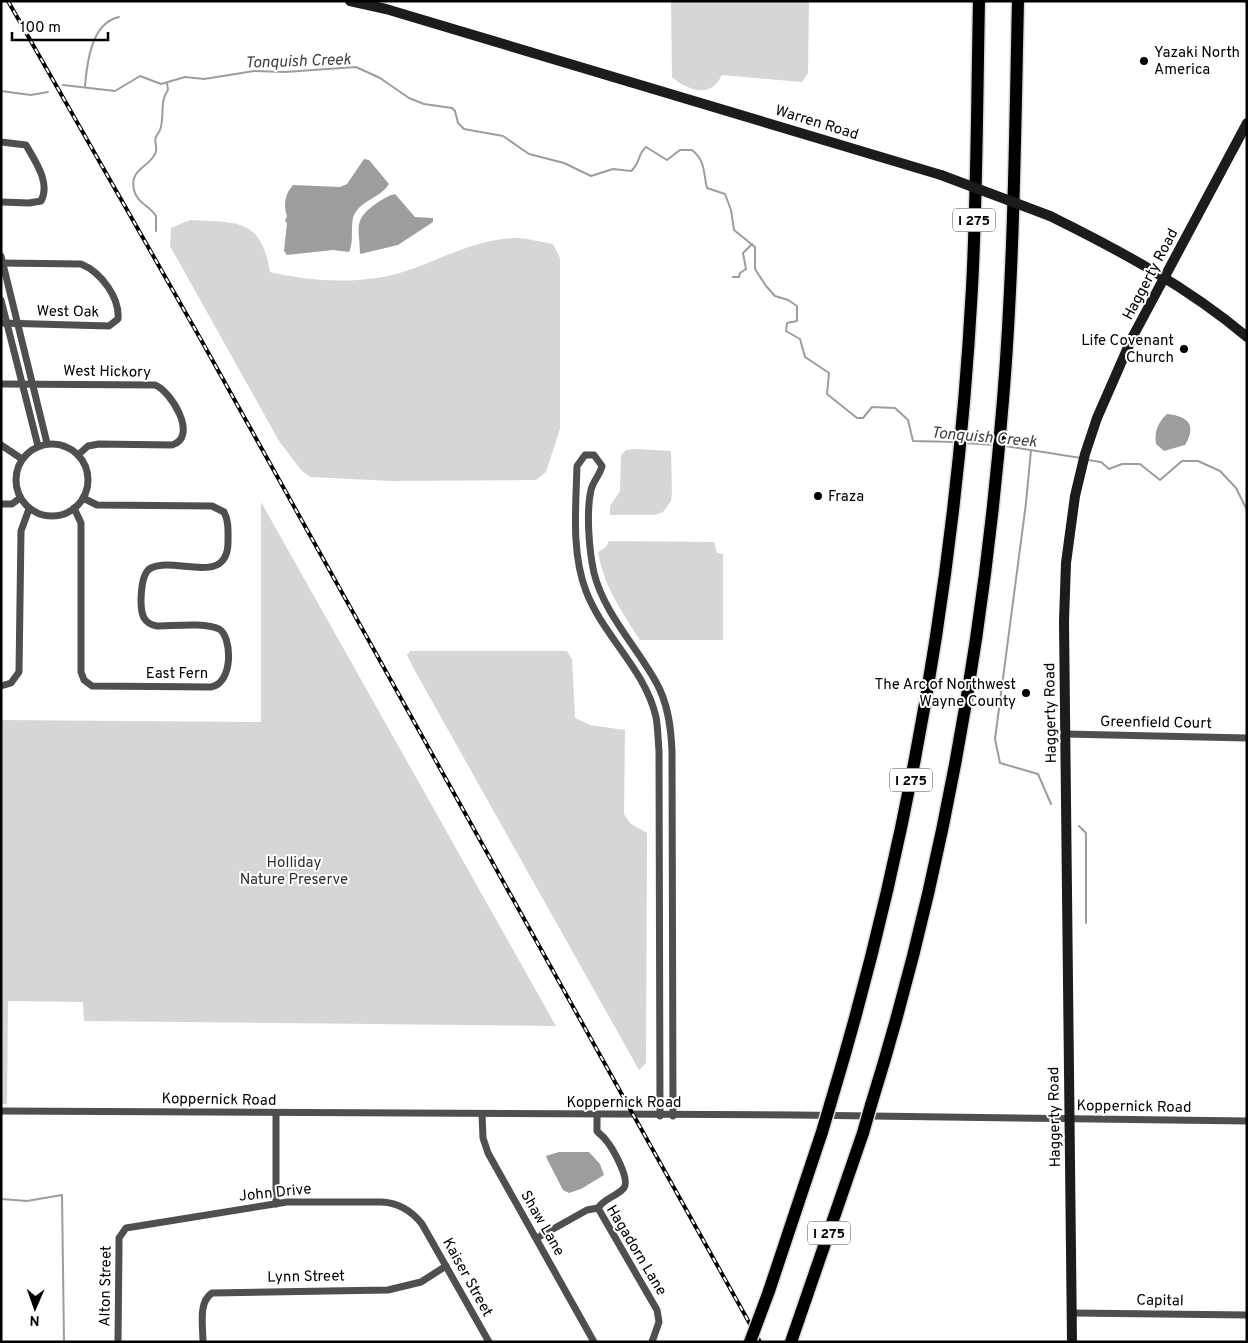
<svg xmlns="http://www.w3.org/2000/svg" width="1248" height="1343" font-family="Overpass,sans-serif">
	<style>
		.green { fill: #d6d6d6 }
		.water { fill: #9d9d9d }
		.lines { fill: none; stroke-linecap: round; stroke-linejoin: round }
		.stream { stroke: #9d9d9d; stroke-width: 2 }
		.motorway-casing { stroke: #dbdbdb; stroke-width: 15 }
		.minor { stroke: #4f4f4f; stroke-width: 7 }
		.secondary { stroke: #1c1c1c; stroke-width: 10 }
		.motorway { stroke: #000; stroke-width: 12 }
		.rail-casing { stroke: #000; stroke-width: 4 }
		.rail { stroke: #fff; stroke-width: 2; stroke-dasharray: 5.5; stroke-linecap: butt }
		.motorway-bridge-casing { stroke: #dbdbdb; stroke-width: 15; stroke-linecap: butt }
		.secondary-bridge { stroke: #1c1c1c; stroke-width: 10 }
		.motorway-bridge { stroke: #000; stroke-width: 12 }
		.poi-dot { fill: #000; stroke: #fff; stroke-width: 2 }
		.labels { text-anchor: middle; stroke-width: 4; stroke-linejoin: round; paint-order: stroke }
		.shield { fill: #fff; stroke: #4c4c4c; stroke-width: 1 }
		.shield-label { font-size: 14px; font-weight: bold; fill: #000 }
		.poi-label { font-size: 15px; fill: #000; stroke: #fff; text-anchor: start }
		.street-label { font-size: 15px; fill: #000; stroke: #fff }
		.park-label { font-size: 15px; fill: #2d2d2d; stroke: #fff }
		.water-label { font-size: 16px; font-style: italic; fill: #3e3e3e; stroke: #fff }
	</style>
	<rect width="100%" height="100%" fill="#fff"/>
	<g class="green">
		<path d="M 671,1 L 809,1 L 808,73 L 802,82 L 722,75 C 720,78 718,83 715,85 C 703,97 682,86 672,77 Z"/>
		<path d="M 190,220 C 237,223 261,217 270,272 C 312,282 364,285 406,271 C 442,259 479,237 519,238 C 530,239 542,242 553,244 L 560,258 L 560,429 L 546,472 L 536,480 L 391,481 L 310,477 L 301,470 L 279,441 L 170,246 L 171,228 Z"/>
		<polygon points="637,449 671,451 672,492 671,501 663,512 655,515 610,515 610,506 620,491 621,455 626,450"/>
		<polygon points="261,502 556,1026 84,1021 83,1002 8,1001 7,1104 1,1104 1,720 261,722"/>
		<path d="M 609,541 L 714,542 L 717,553 L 723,554 L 723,640 L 640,640 C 621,610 604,587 598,552 L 606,547 Z"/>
		<polygon points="410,651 567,651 572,659 575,718 590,725 625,730 624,814 630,823 647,833 646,1063 639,1070 415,671 407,655"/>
	</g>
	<g class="water">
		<path d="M 364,159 L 369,160 L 389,184 C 381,197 363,200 355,213 C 349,223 355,240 349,252 L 333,250 L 287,255 L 284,251 L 287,223 L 285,221 L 287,216 C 283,205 285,194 293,185 L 340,187 L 347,184 Z"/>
		<path d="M 395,194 L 415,217 L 433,218 L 433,222 L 398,245 L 360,254 C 360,230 352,221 374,205 C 381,200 387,196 395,194 Z"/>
		<path d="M 1167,414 C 1188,416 1197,425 1185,445 L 1164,451 L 1156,444 C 1154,432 1158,422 1167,414 Z"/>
		<polygon points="559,1152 589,1152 600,1164 604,1175 581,1189 569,1193 563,1190 547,1159 546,1156"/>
	</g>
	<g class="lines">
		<g class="stream">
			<path d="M 63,85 L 115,91 L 140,76 L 161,84 L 185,77 L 204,79 L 254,71 L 285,72 L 356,67 L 380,78 L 409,98 L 424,104 L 452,108 L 455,111 L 458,123 L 464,129 L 503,136 L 529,154 L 564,163 L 591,176 L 613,169 L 631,171 C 640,164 638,153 646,147 L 667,160 L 680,150 L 692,150 C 706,161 703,173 707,188 L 725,194 L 731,210 L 734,230 L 755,247 L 755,269 L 766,286 L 775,296 L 788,300 L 797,306 L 797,321 L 787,323 L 786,331 L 800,339 L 805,357 L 829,373 L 827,394 L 857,418 L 863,418 L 872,407 L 895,408 L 908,420 L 913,441 L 955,442"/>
			<path d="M 85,86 C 87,63 91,23 119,17"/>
			<polyline points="1,91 31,95 48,92"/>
			<path d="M 156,231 L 156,216 C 149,205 137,203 134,190 C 129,168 150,168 156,152 C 157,147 154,141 156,137 C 157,134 159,133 160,130 C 165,117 159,102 168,90 L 167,83"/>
			<polyline points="733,277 739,277 740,273 746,269 743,253 752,244"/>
			<polyline points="965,443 995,445"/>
			<polyline points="1005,446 1081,458"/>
			<polyline points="1031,450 1026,503 995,739 1000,763 1038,774 1051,804"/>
			<polyline points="1088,460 1101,462 1109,469 1122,464 1140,464 1160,480 1182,461 1198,461 1220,471 1236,488 1247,510"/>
			<polyline points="1079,826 1086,833 1086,923"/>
			<polyline points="1,1199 27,1201 62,1195 64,1342"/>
		</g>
		<defs>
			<g id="motorway">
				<path d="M 830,1105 C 910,840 957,564 972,288 C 977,192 977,97 979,1"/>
				<path d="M 871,1105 C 942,877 984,638 1003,400 C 1014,267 1015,134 1018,1"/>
				<polyline points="769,1291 822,1132"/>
				<polyline points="791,1342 863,1133"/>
			</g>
		</defs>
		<use href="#motorway" class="motorway-casing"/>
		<g class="minor">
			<path d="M 1,142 L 26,145 C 35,161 51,183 41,201 L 29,203 L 1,202"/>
			<polyline points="1,256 47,443"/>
			<path d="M 1,263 L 81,264 C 101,272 120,298 118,319 L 109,326 L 1,323"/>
			<polyline points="1,300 38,446"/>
			<path d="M 1,384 L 155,385 C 171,391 199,437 172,445 L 99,444 L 88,446 L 78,455"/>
			<circle cx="52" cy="480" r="36"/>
			<polyline points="1,445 22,459"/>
			<polyline points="1,504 12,504 20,498"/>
			<path d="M 74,508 L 81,523 L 81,672 L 84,680 L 92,686 L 211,687 C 234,683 232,636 219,629 C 206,622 172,626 157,626 C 151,625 147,623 144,618 C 139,608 140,573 151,568 C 175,556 227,587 228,543 C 228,532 229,521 224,512 L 212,506 L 97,505 L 83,498"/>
			<polyline points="1,686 11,683 19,672 21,531 29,509"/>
			<polyline points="1065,734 1247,738"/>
			<polyline points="1,1111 797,1115 1247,1121"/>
			<polyline points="482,1114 483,1138 488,1153 594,1342"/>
			<path d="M 597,1115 L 597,1131 C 599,1134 603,1136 605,1139 C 612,1147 632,1181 623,1189 C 615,1197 605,1198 598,1208"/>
			<path d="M 660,1116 L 659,751 C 658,740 658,728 656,717 C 645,669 603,636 586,591 C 571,552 576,506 577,466 L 585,455 L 594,455 L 602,466 C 600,475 593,481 591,490 C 586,512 589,550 594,573 C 604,613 636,646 656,682 C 668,703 671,727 672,751 L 673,1116"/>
			<polyline points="276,1204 276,1113"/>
			<polyline points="537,1238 587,1210 598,1208 657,1310 659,1322 652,1342"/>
			<polyline points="1072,1313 1247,1315"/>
			<path d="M 118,1342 L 119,1247 L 119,1238 L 126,1228 L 287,1202 L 382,1202 C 399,1203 411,1210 422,1224 L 489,1342"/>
			<path d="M 203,1342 C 203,1326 198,1302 212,1293 L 388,1290 L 421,1282 L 446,1266"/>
		</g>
		<g class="secondary">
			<polyline points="350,1 386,9 941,175"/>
			<path d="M 1050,216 C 1119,250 1188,287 1247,337"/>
			<polyline points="1072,1342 1064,621 1066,563 1075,496 1085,454 1097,418 1132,338 1247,123"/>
		</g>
		<use href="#motorway" class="motorway"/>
		<defs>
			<polyline id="rail" points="8,1 200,338 760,1342"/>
		</defs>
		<use href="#rail" class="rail-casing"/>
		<use href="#rail" class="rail"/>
		<defs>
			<g id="motorway-bridge">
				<polyline points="822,1132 830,1105"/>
				<polyline points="863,1133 871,1105"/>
				<polyline points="750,1342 769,1291"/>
			</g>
		</defs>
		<use href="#motorway-bridge" class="motorway-bridge-casing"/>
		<polyline class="secondary-bridge" points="941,175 1050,216"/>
		<use href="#motorway-bridge" class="motorway-bridge"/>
	</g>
	<g class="poi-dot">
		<circle cx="1144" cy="61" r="5"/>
		<circle cx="1184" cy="349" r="5"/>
		<circle cx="818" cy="496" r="5"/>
		<circle cx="1026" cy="693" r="5"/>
	</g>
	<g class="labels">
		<g class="shield">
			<rect x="953" y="208.5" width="42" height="23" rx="4"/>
			<rect x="890" y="768.5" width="42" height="23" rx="4"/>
			<rect x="808" y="1221.5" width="42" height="23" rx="4"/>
		</g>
		<g class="shield-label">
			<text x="974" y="225">I 275</text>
			<text x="911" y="785">I 275</text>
			<text x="829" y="1238">I 275</text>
		</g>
		<g class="poi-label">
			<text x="1154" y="57">Yazaki North<tspan x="1154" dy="17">America</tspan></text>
			<text x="1174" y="345" text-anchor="end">Life Covenant<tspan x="1174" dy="17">Church</tspan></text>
			<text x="828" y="501">Fraza</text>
			<text x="1016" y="689" text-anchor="end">The Arc of Northwest<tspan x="1016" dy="17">Wayne County</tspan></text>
		</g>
		<g class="street-label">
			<text transform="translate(817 122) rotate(17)" y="5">Warren Road</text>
			<text transform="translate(1150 274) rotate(-62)" y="5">Haggerty Road</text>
			<text transform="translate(68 311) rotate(1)" y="5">West Oak</text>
			<text transform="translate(107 371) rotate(1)" y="5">West Hickory</text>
			<text x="177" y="678">East Fern</text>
			<text transform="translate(1050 713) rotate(-91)" y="5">Haggerty Road</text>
			<text transform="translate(1156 722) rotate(1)" y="5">Greenfield Court</text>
			<text transform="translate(219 1099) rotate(1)" y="5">Koppernick Road</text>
			<text x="624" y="1107">Koppernick Road</text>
			<text transform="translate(1134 1106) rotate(1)" y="5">Koppernick Road</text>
			<text transform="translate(1054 1117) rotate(-91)" y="5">Haggerty Road</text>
			<text transform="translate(275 1192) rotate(-6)" y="5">John Drive</text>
			<text transform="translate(543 1223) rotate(60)" y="5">Shaw Lane</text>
			<text transform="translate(637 1250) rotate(59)" y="5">Hagadorn Lane</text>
			<text transform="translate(306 1276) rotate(-1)" y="5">Lynn Street</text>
			<text transform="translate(468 1277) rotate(61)" y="5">Kaiser Street</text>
			<text transform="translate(105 1286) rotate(-89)" y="5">Alton Street</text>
			<text transform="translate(1160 1300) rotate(1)" y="5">Capital</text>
		</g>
		<g class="park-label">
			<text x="294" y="867">Holliday<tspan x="294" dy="17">Nature Preserve</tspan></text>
		</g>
		<g class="water-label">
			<text transform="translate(298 60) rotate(-2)" y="6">Tonquish Creek</text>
			<text transform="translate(984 436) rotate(5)" y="6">Tonquish Creek</text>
		</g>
	</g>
	<rect width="1248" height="1343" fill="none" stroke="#000000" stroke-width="5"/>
	<g transform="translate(35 1308) rotate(182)" stroke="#ffffff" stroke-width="4" paint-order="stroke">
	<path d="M0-4L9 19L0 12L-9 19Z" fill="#000000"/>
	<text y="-8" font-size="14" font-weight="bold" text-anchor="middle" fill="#000000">N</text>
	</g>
	<path d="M12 32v8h96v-8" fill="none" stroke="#000000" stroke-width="2.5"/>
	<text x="20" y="32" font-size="15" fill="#000000" stroke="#ffffff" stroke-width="4" paint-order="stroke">100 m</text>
</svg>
